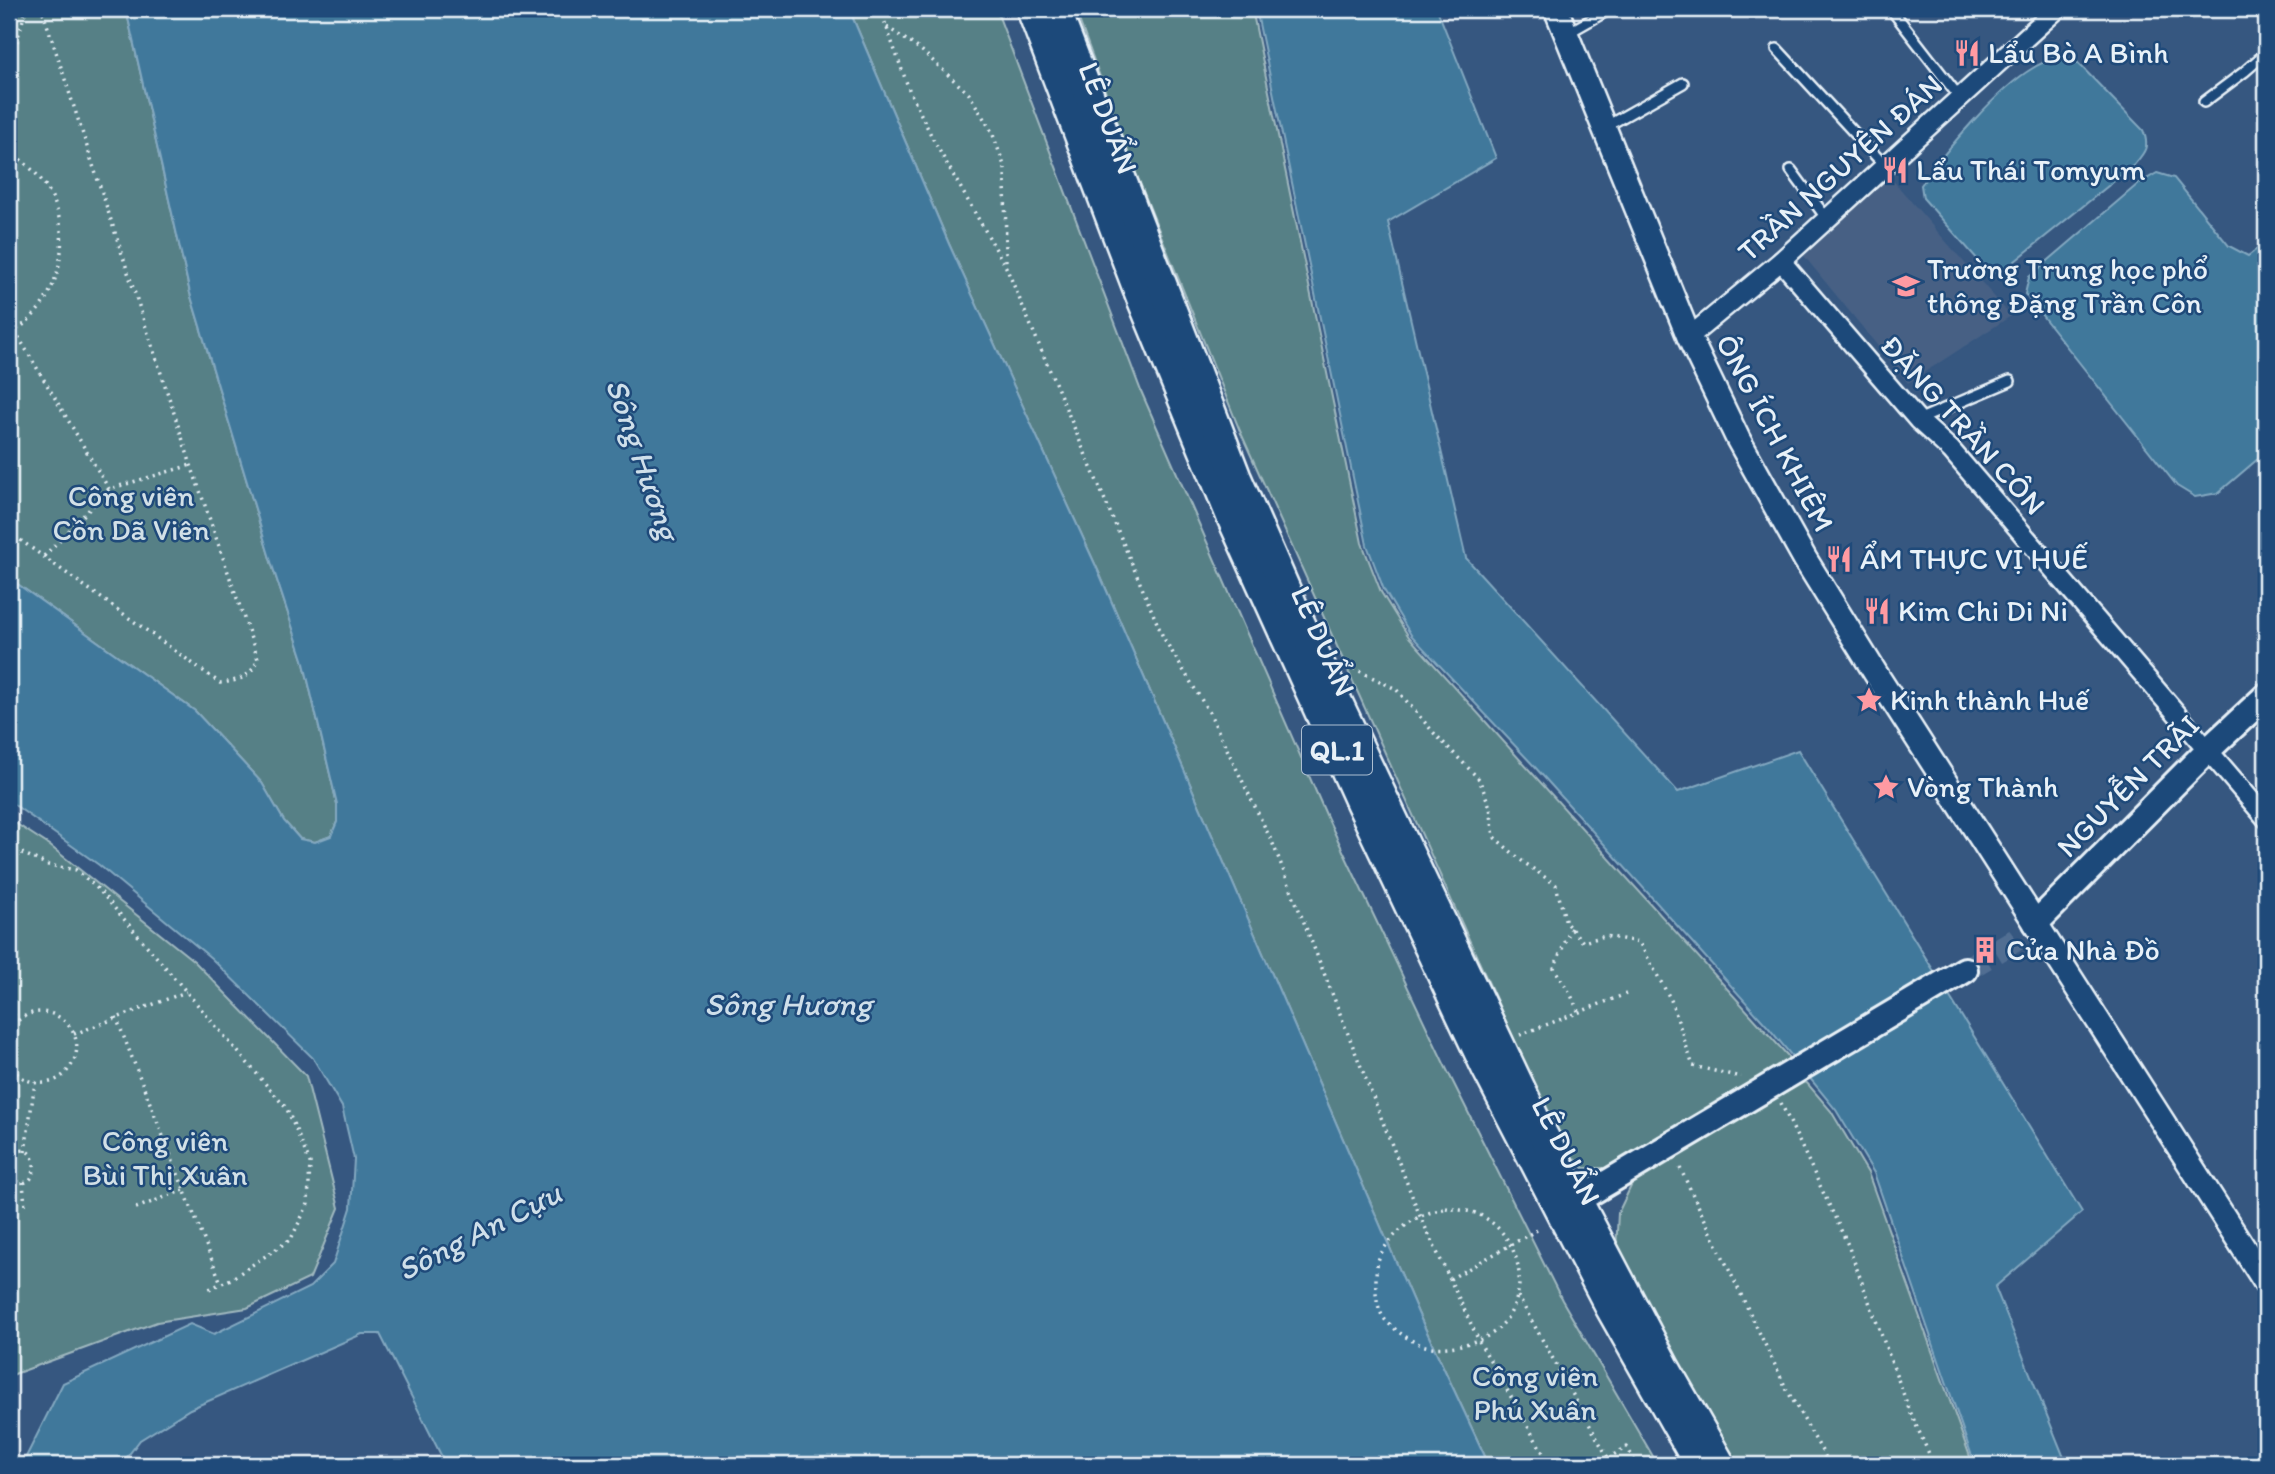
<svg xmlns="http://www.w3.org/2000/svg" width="2275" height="1474" font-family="Itim,sans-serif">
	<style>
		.built { fill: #466084 }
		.green { fill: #578086; stroke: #a0b8bf; stroke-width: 2 }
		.water { fill: #40789b; stroke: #83a8c0; stroke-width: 2 }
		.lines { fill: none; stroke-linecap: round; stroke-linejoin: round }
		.secondary-tunnel { stroke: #516e92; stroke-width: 24; stroke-dasharray: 24 12; stroke-linecap: butt }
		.service-casing { stroke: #e8f1f8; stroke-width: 14 }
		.minor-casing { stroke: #e8f1f8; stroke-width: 23 }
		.tertiary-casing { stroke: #e8f1f8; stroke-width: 28 }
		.secondary-casing { stroke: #e8f1f8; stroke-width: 30 }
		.primary-casing { stroke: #e8f1f8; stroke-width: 33 }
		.path { stroke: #e8f1f8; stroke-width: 3.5; stroke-dasharray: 2 5; stroke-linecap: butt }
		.service { stroke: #1f4a7a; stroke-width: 9 }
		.minor { stroke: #1f4a7a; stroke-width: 18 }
		.tertiary { stroke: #1f4a7a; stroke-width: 23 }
		.secondary { stroke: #1f4a7a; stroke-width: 24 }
		.primary { stroke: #1f4a7a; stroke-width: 28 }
		.labels { text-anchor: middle; stroke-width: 5; stroke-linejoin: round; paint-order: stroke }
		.shield { fill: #1f4a7a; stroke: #acbfd2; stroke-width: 2 }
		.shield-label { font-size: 28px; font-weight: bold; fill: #e8f1f8 }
		.poi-label { font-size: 30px; fill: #e8f1f8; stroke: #1f4a7a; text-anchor: start }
		.street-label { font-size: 30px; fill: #e8f1f8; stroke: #1f4a7a }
		.park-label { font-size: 30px; fill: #d2e0e7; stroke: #1f4a7a }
		.water-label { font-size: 32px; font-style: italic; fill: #cfdfea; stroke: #1f4a7a }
	</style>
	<rect width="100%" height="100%" fill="#365780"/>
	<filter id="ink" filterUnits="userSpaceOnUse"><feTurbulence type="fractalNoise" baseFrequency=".0143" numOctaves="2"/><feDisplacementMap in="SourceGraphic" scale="14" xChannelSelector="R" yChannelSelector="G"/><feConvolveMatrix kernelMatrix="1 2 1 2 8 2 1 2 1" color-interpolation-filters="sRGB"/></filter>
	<g filter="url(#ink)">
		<polygon class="built" points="1889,176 2011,316 1908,383 1804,256"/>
		<g class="green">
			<polygon points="9,9 126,9 190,293 272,565 303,659 337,804 337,822 331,836 315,842 300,839 284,821 262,783 195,711 9,578"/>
			<polygon points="849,9 996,9 1141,391 1327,817 1447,1070 1562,1300 1658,1465 1489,1465 1418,1313 1100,575 949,244"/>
			<polygon points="1075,9 1252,9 1362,543 1381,592 1409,637 1788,1056 1788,1066 1611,1168 1584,1168 1563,1148 1240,431 1131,161"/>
			<polygon points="9,819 49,845 194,961 306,1076 339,1208 310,1278 247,1308 157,1322 9,1376"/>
			<polygon points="1796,1079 1807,1083 1831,1111 1868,1173 1973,1465 1738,1465 1616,1251 1618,1213 1633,1182"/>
		</g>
		<g class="water">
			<polygon points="126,9 849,9 949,244 1100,575 1418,1313 1489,1465 446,1465 380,1334 362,1334 190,1409 140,1440 121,1465 22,1465 63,1383 190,1324 214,1334 310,1287 333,1264 351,1208 354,1159 342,1107 313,1058 211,958 99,865 9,801 9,578 195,711 262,783 284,821 300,839 315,842 331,836 337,822 337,804 303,659 272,565 190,293"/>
			<polygon points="1256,9 1437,9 1496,158 1388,222 1466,558 1678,792 1798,750 2082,1212 1995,1287 2067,1465 1975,1465 1874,1173 1836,1110 1768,1027 1534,766 1411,635 1384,590 1367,545"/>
			<path d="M 2058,56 L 2076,61 L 2143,130 C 2150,147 2145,152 2134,165 L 1999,274 L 1987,270 L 1923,198 L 1921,185 C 1946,150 1997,89 2033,68 C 2041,63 2050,60 2058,56 Z"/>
			<polygon points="2157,173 2174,178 2229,246 2248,256 2266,242 2266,452 2218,493 2195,497 2177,486 2025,294 2029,277 2138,184"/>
		</g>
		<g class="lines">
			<polyline class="secondary-tunnel" points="1965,970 2012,942 2036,923"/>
			<defs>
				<g id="service">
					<polyline points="1891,9 1960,98"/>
					<polyline points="1566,34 1610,9"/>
					<polyline points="1777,49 1886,167"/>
					<polyline points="2204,102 2244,72 2266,53"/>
					<polyline points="1605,127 1683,83"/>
					<polyline points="1791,170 1827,219"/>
					<polyline points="1918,420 2010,381"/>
				</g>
				<g id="minor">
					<polyline points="1781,261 1918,420 1951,450 2266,818"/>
					<polyline points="1689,337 1781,261 2057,9"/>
				</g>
				<polyline id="tertiary" points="1556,9 1689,337 1738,439 1805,559 1876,674 2266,1283"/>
				<g id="secondary">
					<polyline points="2036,923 2209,749 2266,696"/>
					<polyline points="1563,1209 1965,970"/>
				</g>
				<g id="primary">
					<polyline points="1031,9 1141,298 1232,519 1360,802 1486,1068 1609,1306 1699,1465"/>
					<polyline points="1056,9 1236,476 1300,622 1536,1121 1665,1367 1721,1465"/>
				</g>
			</defs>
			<use href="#service" class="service-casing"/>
			<use href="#minor" class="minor-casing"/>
			<use href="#tertiary" class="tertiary-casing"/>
			<use href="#secondary" class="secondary-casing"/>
			<use href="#primary" class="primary-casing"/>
			<g class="path">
				<polyline points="880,9 910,92 935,143 1006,267 1163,637 1209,712 1273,844 1420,1216 1479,1341 1550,1465"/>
				<polyline points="887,27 921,50 969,94 992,132 1005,168 1006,266"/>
				<polyline points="9,69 26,9"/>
				<path d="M 9,151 C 25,162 40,175 50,193 C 75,240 58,309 9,334"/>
				<polyline points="15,331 109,489"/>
				<path d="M 9,532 L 220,683 C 239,681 251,677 258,659 L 191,465 L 42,9"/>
				<polyline points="44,556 109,489 191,465"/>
				<polyline points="1347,665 1396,689 1434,733 1479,779 1490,807 1494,837 1522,861 1556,885 1566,923 1583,942 1605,936 1639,942 1671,1000 1693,1066 1741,1077"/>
				<polyline points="9,847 48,865 76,870 99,890 287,1109 310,1163 308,1204 291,1239 231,1279 209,1289"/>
				<polyline points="1571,928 1554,968 1571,995 1578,1011"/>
				<polyline points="9,1009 18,1020"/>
				<polyline points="116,1017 221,1283"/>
				<path d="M 9,1031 C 40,985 99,1032 68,1070 C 61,1079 50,1084 39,1083 C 26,1082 14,1074 9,1062"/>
				<polyline points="74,1034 186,992"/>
				<polyline points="1520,1035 1626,994"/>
				<polyline points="1781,1103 1848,1245 1909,1409 1934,1465"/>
				<polyline points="25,1152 35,1082"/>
				<path d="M 9,1157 C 42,1128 43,1205 9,1176"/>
				<polyline points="1680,1168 1787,1390 1830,1465"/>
				<polyline points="23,1182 25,1206"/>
				<polyline points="136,1208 184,1190"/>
				<path d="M 1446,1208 C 1456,1210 1469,1210 1478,1214 C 1522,1235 1534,1294 1498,1329 C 1483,1343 1441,1352 1422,1345 C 1408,1340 1398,1332 1387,1322 C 1378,1313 1375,1295 1376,1282 C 1376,1276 1376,1267 1378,1261 C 1383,1244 1405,1223 1421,1216 C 1429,1212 1438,1211 1446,1208 Z"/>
				<polyline points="1450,1279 1537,1230"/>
				<polyline points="1518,1296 1608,1458 1596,1465"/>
				<polyline points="1608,1458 1627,1447 1637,1465"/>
			</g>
			<use href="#service" class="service"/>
			<use href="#minor" class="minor"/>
			<use href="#tertiary" class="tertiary"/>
			<use href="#secondary" class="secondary"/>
			<use href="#primary" class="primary"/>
		</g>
	</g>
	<defs>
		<symbol id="restaurant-bare" viewBox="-9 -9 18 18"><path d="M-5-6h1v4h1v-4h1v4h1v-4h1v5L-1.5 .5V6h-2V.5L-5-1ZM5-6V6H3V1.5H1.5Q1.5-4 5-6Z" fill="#ff9aa2" stroke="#1f4a7a" stroke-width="2.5" paint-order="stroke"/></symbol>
		<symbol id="school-bare" viewBox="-9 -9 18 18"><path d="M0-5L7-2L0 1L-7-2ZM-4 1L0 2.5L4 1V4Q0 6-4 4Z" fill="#ff9aa2" stroke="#1f4a7a" stroke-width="2.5" paint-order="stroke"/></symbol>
		<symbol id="sight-bare" viewBox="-9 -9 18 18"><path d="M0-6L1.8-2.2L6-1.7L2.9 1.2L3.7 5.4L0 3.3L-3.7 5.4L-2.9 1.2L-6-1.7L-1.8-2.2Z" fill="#ff9aa2" stroke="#1f4a7a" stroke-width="2.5" paint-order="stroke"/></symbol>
		<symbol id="building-bare" viewBox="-9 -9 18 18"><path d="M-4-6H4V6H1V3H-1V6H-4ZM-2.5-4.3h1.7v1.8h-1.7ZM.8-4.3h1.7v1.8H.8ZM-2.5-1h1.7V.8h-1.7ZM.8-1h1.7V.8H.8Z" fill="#ff9aa2" stroke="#1f4a7a" stroke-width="2.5" paint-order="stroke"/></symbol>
	</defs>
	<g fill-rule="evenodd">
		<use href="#restaurant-bare" x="1948" y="34" width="38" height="38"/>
		<use href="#restaurant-bare" x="1876" y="151" width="38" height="38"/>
		<use href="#school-bare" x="1887" y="267" width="38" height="38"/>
		<use href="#restaurant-bare" x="1820" y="540" width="38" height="38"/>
		<use href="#restaurant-bare" x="1858" y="592" width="38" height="38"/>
		<use href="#sight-bare" x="1850" y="681" width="38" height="38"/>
		<use href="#sight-bare" x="1867" y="768" width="38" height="38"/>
		<use href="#building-bare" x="1966" y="931" width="38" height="38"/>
	</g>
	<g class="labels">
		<rect class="shield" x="1302" y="725.5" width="70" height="49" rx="5"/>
		<g class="shield-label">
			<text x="1337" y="760">QL.1</text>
		</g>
		<g class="poi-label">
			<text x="1988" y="63">Lẩu Bò A Bình</text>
			<text x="1916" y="180">Lẩu Thái Tomyum</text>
			<text x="1927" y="279">Trường Trung học phổ<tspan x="1927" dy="34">thông Đặng Trần Côn</tspan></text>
			<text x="1860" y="569">ẨM THỰC VỊ HUẾ</text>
			<text x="1898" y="621">Kim Chi Di Ni</text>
			<text x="1890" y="710">Kinh thành Huế</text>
			<text x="1907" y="797">Vòng Thành</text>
			<text x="2006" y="960">Cửa Nhà Đồ</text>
		</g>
		<g class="street-label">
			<text transform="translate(1108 118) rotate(69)" y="10">LÊ DUẨN</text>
			<text transform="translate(1840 168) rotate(-42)" y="10">TRẦN NGUYÊN ĐÁN</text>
			<text transform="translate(1963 425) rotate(48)" y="10">ĐẶNG TRẦN CÔN</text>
			<text transform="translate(1775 433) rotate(62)" y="10">ÔNG ÍCH KHIÊM</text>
			<text transform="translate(1323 641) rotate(66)" y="10">LÊ DUẨN</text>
			<text transform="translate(2128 786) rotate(-45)" y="10">NGUYỄN TRÃI</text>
			<text transform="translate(1566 1151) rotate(63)" y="10">LÊ DUẨN</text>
		</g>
		<g class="park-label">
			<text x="131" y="506">Công viên<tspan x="131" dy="34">Cồn Dã Viên</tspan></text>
			<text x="165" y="1151">Công viên<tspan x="165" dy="34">Bùi Thị Xuân</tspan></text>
			<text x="1535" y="1386">Công viên<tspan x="1535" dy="34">Phú Xuân</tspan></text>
		</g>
		<g class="water-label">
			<text transform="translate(643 459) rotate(71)" y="11">Sông Hương</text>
			<text x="788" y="1015">Sông Hương</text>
			<text transform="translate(479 1231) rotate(-27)" y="11">Sông An Cựu</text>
		</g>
	</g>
	<rect width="2275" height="1474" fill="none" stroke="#1f4a7a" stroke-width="35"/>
	<rect x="18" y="18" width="2240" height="1439" fill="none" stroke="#e8f1f8" stroke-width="2.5" filter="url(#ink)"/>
</svg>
